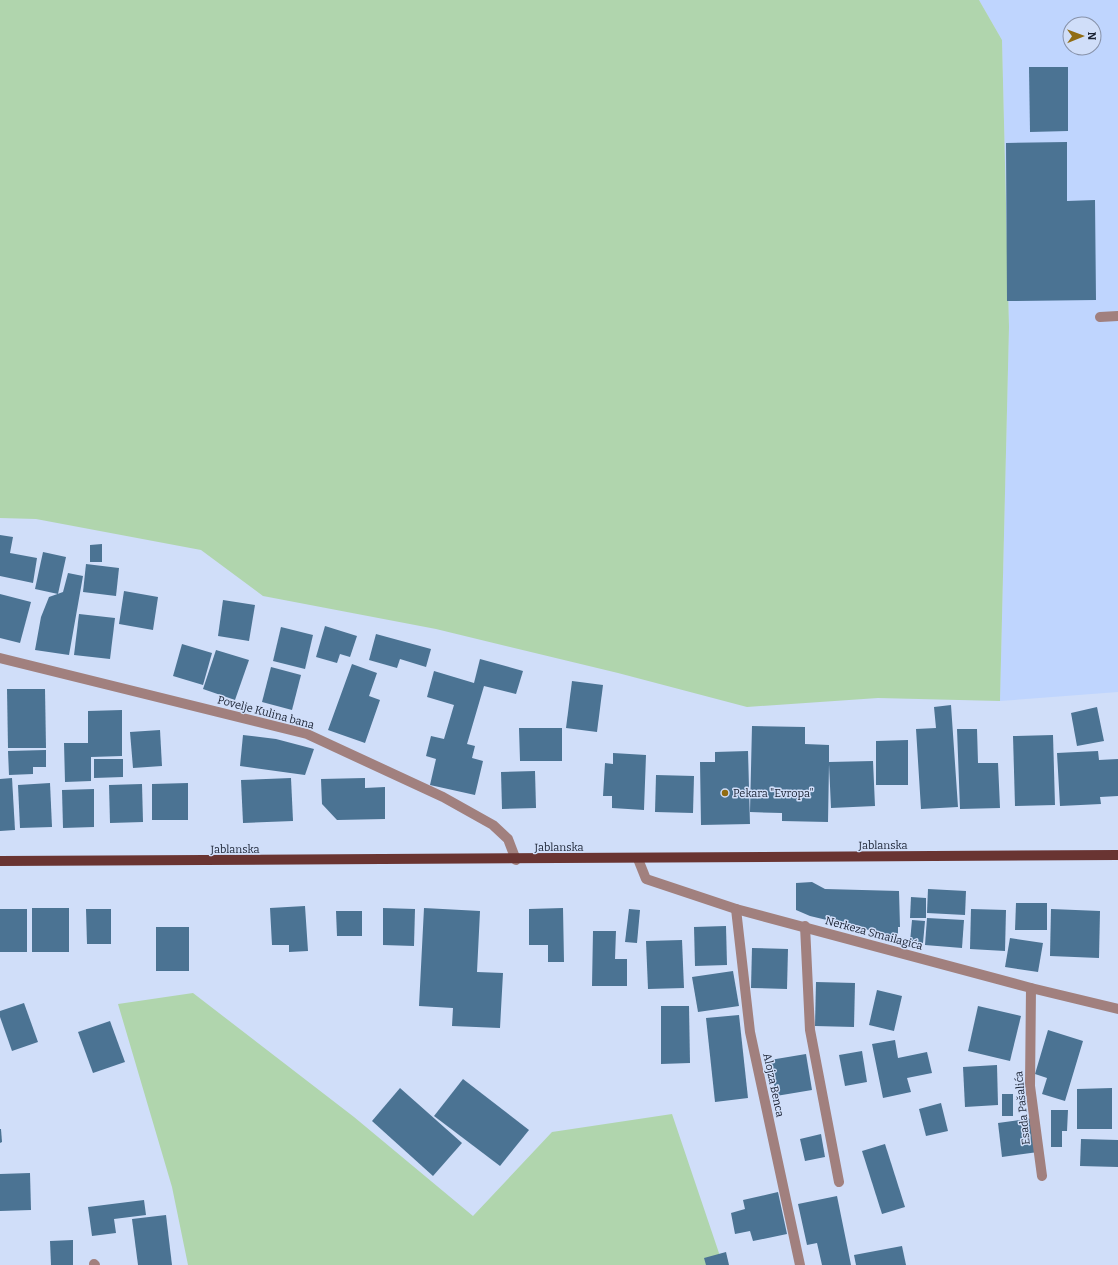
<svg xmlns="http://www.w3.org/2000/svg" width="1118" height="1265" font-family="Bitter,serif">
	<style>
		.built { fill: #bfd5fe; fill-rule: evenodd }
		.green { fill: #b0d5ad }
		.building { fill: #4b7393 }
		.lines { fill: none; stroke-linecap: round; stroke-linejoin: round }
		.service { stroke: #a1807e; stroke-width: 10 }
		.minor { stroke: #a1807e; stroke-width: 10 }
		.primary { stroke: #693432; stroke-width: 10 }
		.poi-dot { fill: #916c12; stroke: #d0def9; stroke-width: 1.5 }
		.labels { text-anchor: middle; stroke-width: 3; stroke-linejoin: round; paint-order: stroke }
		.street-label { font-size: 11px; fill: #192132; stroke: #d0def9 }
		.poi-label { font-size: 11px; fill: #192132; stroke: #d0def9; text-anchor: start }
	</style>
	<rect width="100%" height="100%" fill="#d0def9"/>
	<path class="built" d="M 979,0 L 1118,0 L 1118,692 L 1000,701 L 1009,327 L 1002,40 ZM 1070,24 L 1094,24 L 1094,48 L 1070,48 Z"/>
	<g class="green">
		<polygon points="0,0 979,0 1002,40 1009,327 1000,701 878,698 747,707 618,673 436,629 263,596 201,550 36,519 0,518"/>
		<polygon points="193,993 354,1117 473,1216 552,1132 672,1114 723,1265 188,1265 172,1187 118,1004"/>
	</g>
	<g class="building">
		<polygon points="1029,67 1068,67 1068,131 1030,132"/>
		<polygon points="1067,142 1067,201 1095,200 1096,300 1007,301 1006,143"/>
		<polygon points="0,535 13,537 10,553 37,558 33,583 0,576"/>
		<polygon points="102,544 102,562 90,562 90,545"/>
		<polygon points="43,552 66,557 58,594 35,589"/>
		<polygon points="86,564 119,568 116,596 83,592"/>
		<polygon points="68,573 83,576 69,655 35,650 41,617 49,597 63,592"/>
		<polygon points="124,591 158,597 153,630 119,624"/>
		<polygon points="0,594 31,602 20,643 0,638"/>
		<polygon points="223,600 255,605 249,641 218,636"/>
		<polygon points="79,614 115,618 110,659 74,655"/>
		<polygon points="325,626 357,636 350,657 340,654 337,663 316,657"/>
		<polygon points="281,627 313,635 305,669 273,661"/>
		<polygon points="376,634 431,649 426,667 400,659 397,668 369,660"/>
		<polygon points="182,644 212,653 203,685 173,676"/>
		<polygon points="216,650 249,660 235,700 203,689"/>
		<polygon points="480,659 523,671 516,694 484,686 467,744 475,746 472,758 483,761 475,795 430,785 436,759 426,756 431,736 444,739 454,705 427,697 434,671 474,683"/>
		<polygon points="352,664 377,673 369,696 380,700 365,743 328,730"/>
		<polygon points="271,667 301,675 292,710 262,702"/>
		<polygon points="572,681 603,685 597,732 566,728"/>
		<polygon points="7,689 45,689 46,748 8,748"/>
		<polygon points="951,705 958,807 921,809 916,729 936,728 934,707"/>
		<polygon points="1097,707 1104,741 1077,746 1071,713"/>
		<polygon points="122,710 122,756 91,757 91,781 65,782 64,743 88,743 88,711"/>
		<polygon points="752,726 805,727 805,744 829,745 829,762 873,761 875,806 831,808 829,764 828,822 782,821 782,813 750,812"/>
		<polygon points="519,728 562,728 562,761 520,761"/>
		<polygon points="957,729 977,729 978,763 998,763 1000,808 960,809"/>
		<polygon points="160,730 162,766 133,768 130,732"/>
		<polygon points="243,735 276,739 314,749 305,775 240,766"/>
		<polygon points="1053,735 1055,805 1015,806 1013,736"/>
		<polygon points="908,740 908,785 876,785 876,741"/>
		<polygon points="46,750 46,767 33,767 33,774 9,775 8,751"/>
		<polygon points="748,751 750,824 701,825 700,762 715,762 715,752"/>
		<polygon points="1098,751 1099,760 1118,759 1118,796 1100,797 1101,804 1060,806 1057,753"/>
		<polygon points="613,753 646,755 644,810 612,808 612,796 603,796 605,763 613,764"/>
		<polygon points="94,759 123,759 123,777 94,778"/>
		<polygon points="535,771 536,808 502,809 501,772"/>
		<polygon points="656,775 694,776 693,813 655,812"/>
		<polygon points="12,778 15,830 0,831 0,779"/>
		<polygon points="291,778 293,821 243,823 241,780"/>
		<polygon points="365,778 365,788 385,787 385,819 337,820 322,804 321,779"/>
		<polygon points="50,783 52,827 20,828 18,785"/>
		<polygon points="188,783 188,820 152,820 152,784"/>
		<polygon points="142,784 143,822 110,823 109,785"/>
		<polygon points="94,789 94,827 63,828 62,790"/>
		<polygon points="812,882 825,889 899,891 900,927 898,927 898,937 810,916 796,910 796,883"/>
		<polygon points="928,889 966,891 965,915 927,913"/>
		<polygon points="911,897 926,898 926,918 910,918"/>
		<polygon points="1016,903 1047,903 1047,930 1015,930"/>
		<polygon points="305,906 308,951 289,952 289,945 272,945 270,908"/>
		<rect x="32" y="908" width="37" height="44"/>
		<polygon points="383,908 415,909 414,946 383,945"/>
		<polygon points="424,908 480,911 477,972 503,973 500,1028 452,1026 453,1008 419,1006"/>
		<polygon points="563,908 564,962 548,962 548,945 529,945 529,909"/>
		<rect x="0" y="909" width="27" height="43"/>
		<polygon points="86,909 111,909 111,944 87,944"/>
		<polygon points="629,909 640,910 637,943 625,942"/>
		<polygon points="971,909 1006,910 1005,951 970,949"/>
		<polygon points="1051,909 1100,911 1099,958 1050,956"/>
		<polygon points="336,911 362,911 362,936 337,936"/>
		<polygon points="927,918 964,920 962,948 925,945"/>
		<polygon points="912,920 925,921 923,943 910,942"/>
		<polygon points="726,926 727,965 695,966 694,927"/>
		<rect x="156" y="927" width="33" height="44"/>
		<polygon points="593,931 616,931 615,959 627,959 627,986 592,986"/>
		<polygon points="1010,938 1043,943 1038,972 1005,967"/>
		<polygon points="682,940 684,988 648,989 646,941"/>
		<polygon points="752,948 788,949 787,989 751,988"/>
		<polygon points="733,971 739,1006 698,1012 692,977"/>
		<polygon points="816,982 855,983 854,1027 815,1026"/>
		<polygon points="877,990 902,996 894,1031 869,1025"/>
		<polygon points="24,1003 38,1042 12,1051 0,1017 0,1011"/>
		<polygon points="661,1006 689,1006 690,1063 661,1064"/>
		<polygon points="978,1006 1021,1016 1010,1061 968,1051"/>
		<polygon points="739,1015 748,1098 715,1102 706,1018"/>
		<polygon points="110,1021 125,1062 93,1073 78,1032"/>
		<polygon points="1048,1030 1083,1041 1065,1101 1042,1094 1047,1078 1035,1074"/>
		<polygon points="895,1040 898,1058 927,1052 932,1073 907,1078 911,1092 883,1098 872,1044"/>
		<polygon points="862,1051 867,1082 845,1086 839,1055"/>
		<polygon points="806,1054 812,1090 776,1096 770,1060"/>
		<polygon points="997,1065 998,1105 965,1107 963,1067"/>
		<polygon points="463,1079 529,1130 500,1166 434,1116"/>
		<polygon points="400,1088 462,1143 433,1176 372,1121"/>
		<polygon points="1112,1088 1112,1129 1077,1129 1077,1089"/>
		<rect x="1002" y="1094" width="11" height="22"/>
		<polygon points="941,1103 948,1131 926,1136 919,1109"/>
		<polygon points="1051,1110 1068,1110 1067,1131 1062,1131 1062,1147 1051,1147"/>
		<polygon points="1033,1118 1038,1152 1002,1157 998,1123"/>
		<polygon points="0,1129 1,1129 2,1142 0,1143"/>
		<polygon points="821,1134 825,1157 805,1161 800,1139"/>
		<polygon points="1081,1139 1118,1140 1118,1167 1080,1166"/>
		<polygon points="885,1144 905,1207 882,1214 862,1151"/>
		<polygon points="30,1173 31,1210 0,1211 0,1174"/>
		<polygon points="778,1192 787,1234 753,1241 750,1231 735,1234 731,1213 745,1209 743,1200"/>
		<polygon points="837,1196 851,1265 822,1265 817,1243 807,1245 798,1204"/>
		<polygon points="144,1200 146,1215 114,1219 116,1233 92,1236 88,1207"/>
		<polygon points="166,1215 172,1265 138,1265 132,1219"/>
		<polygon points="73,1240 73,1265 51,1265 50,1241"/>
		<polygon points="902,1246 906,1265 856,1265 854,1255"/>
		<polygon points="726,1252 729,1265 706,1265 704,1258"/>
	</g>
	<g class="lines">
		<polyline class="service" points="1100,317 1118,316"/>
		<g class="minor">
			<polyline points="0,658 307,734 443,797 493,825 508,839 516,860"/>
			<polyline points="638,859 646,879 736,909 1031,988 1118,1009"/>
			<polyline points="736,909 750,1032 800,1265"/>
			<polyline points="805,926 810,1030 839,1182"/>
			<polyline points="1031,988 1030,1086 1042,1176"/>
			<polyline points="94,1264 95,1265"/>
		</g>
		<polyline class="primary" points="0,861 1118,855"/>
	</g>
	<circle class="poi-dot" cx="725" cy="793" r="4"/>
	<g class="labels">
		<g class="street-label">
			<text transform="translate(266 712) rotate(15)" y="4">Povelje Kulina bana</text>
			<text x="883" y="849">Jablanska</text>
			<text x="559" y="851">Jablanska</text>
			<text x="235" y="853">Jablanska</text>
			<text transform="translate(874 933) rotate(15)" y="4">Nerkeza Smailagića</text>
			<text transform="translate(774 1085) rotate(78)" y="4">Alojza Benca</text>
			<text transform="translate(1022 1108) rotate(-96)" y="4">Esada Pašalića</text>
		</g>
		<g class="poi-label">
			<text x="733" y="797">Pekara "Evropa"</text>
		</g>
	</g>
	<g transform="translate(1082 36) rotate(89)"><circle r="19" fill="#d0def9" stroke="#8792a9"/>
	<path d="M0-3L7 15L0 10L-7 15Z" fill="#916c12"/>
	<text y="-6" font-size="11" font-weight="bold" text-anchor="middle" fill="#192132">N</text>
	</g>
</svg>
